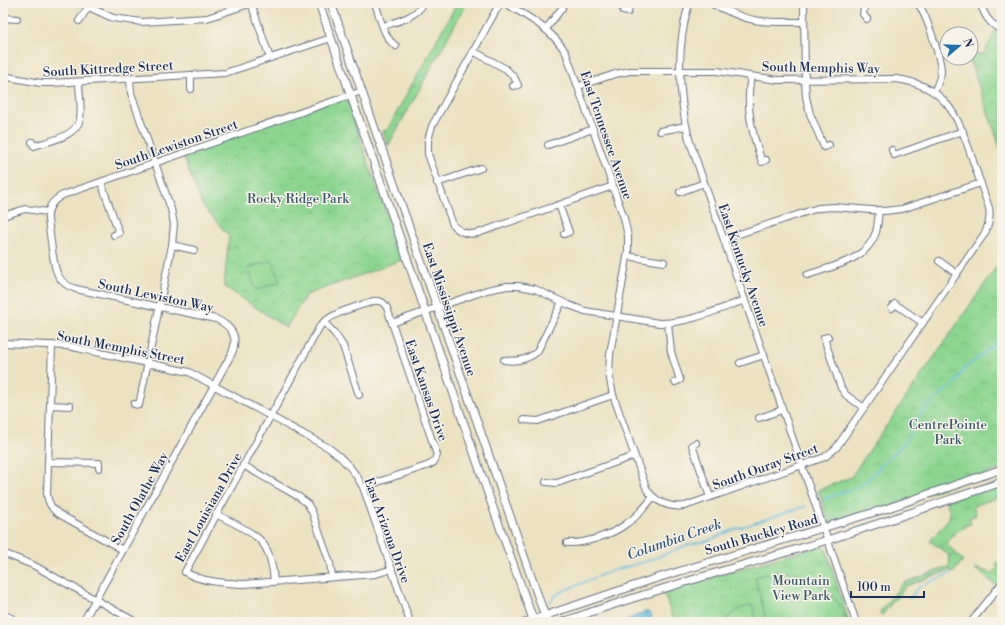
<svg xmlns="http://www.w3.org/2000/svg" width="1005" height="625" font-family="'Libre Bodoni',serif">
	<style>
		.grass { fill: url(#grass-tufts); stroke: #548278 }
		.park { fill: url(#park-crowns); stroke: #548278 }
		.pitch { fill: #8dd692; stroke: #548278 }
		.water { fill: url(#water-ripples); stroke: #4277a2 }
		.lines { fill: none; stroke-linecap: round; stroke-linejoin: round }
		.stream { stroke: #68bfe5; stroke-width: 1.5 }
		.minor-casing { stroke: #646e81; stroke-width: 8 }
		.major-casing { stroke: #646e81; stroke-width: 9 }
		.minor { stroke: #fff; stroke-width: 6 }
		.major { stroke: #fff; stroke-width: 7 }
		.labels { text-anchor: middle; stroke-width: 3; stroke-linejoin: round; paint-order: stroke }
		.street-label { font-size: 13px; fill: #1b2f5e; stroke: #f7f3e8 }
		.park-label { font-size: 13px; fill: #38596b; stroke: #f7f3e8 }
		.water-label { font-size: 14px; font-style: italic; fill: #2e5380; stroke: #f7f3e8 }
	</style>
	<defs>
		<pattern id="grass-tufts" width="24" height="20" patternUnits="userSpaceOnUse"><rect width="24" height="20" fill="#8dd692"/><path d="M3 7l-1-3M5 7V3M7 7l1-3M15 17l-1-3M17 17v-4M19 17l1-3" fill="none" stroke="#79b880"/></pattern>
		<pattern id="park-crowns" width="20" height="18" patternUnits="userSpaceOnUse"><rect width="20" height="18" fill="#8dd692"/><path d="M2 6a3 3 0 1 1 6 0M12 15a3 3 0 1 1 6 0" fill="none" stroke="#79b880"/></pattern>
		<pattern id="water-ripples" width="26" height="14" patternUnits="userSpaceOnUse"><rect width="26" height="14" fill="#68bfe5"/><path d="M2 4q2-2 4 0t4 0M15 11q2-2 4 0t4 0" fill="none" stroke="#559cbd"/></pattern>
	</defs>
	<rect width="100%" height="100%" fill="#f7f3e8"/>
	<filter id="ink" filterUnits="userSpaceOnUse"><feTurbulence type="fractalNoise" baseFrequency=".025" numOctaves="2"/><feDisplacementMap in="SourceGraphic" scale="8" xChannelSelector="R" yChannelSelector="G"/><feConvolveMatrix kernelMatrix="1 2 1 2 8 2 1 2 1" color-interpolation-filters="sRGB"/></filter>
	<filter id="wash" filterUnits="userSpaceOnUse"><feTurbulence type="fractalNoise" baseFrequency=".012" numOctaves="4" result="noise"/><feDisplacementMap in="SourceGraphic" scale="16" xChannelSelector="R" yChannelSelector="G"/><feGaussianBlur stdDeviation="0.9" result="paint"/><feColorMatrix in="noise" values="0 0 0 0 0 0 0 0 0 0 0 0 0 0 0 0 0 1.4 0 .05"/><feComposite in="paint" operator="in"/></filter>
	<g filter="url(#wash)">
		<rect width="100%" height="100%" fill="#ebe2c1"/>
		<g class="grass">
			<polygon points="457,3 467,3 388,146 383,131 387,130"/>
			<polygon points="1002,481 1002,496 973,506 976,515 969,518 971,524 964,526 964,528 956,531 946,544 963,560 953,573 950,570 906,586 882,615 879,613 903,583 948,567 950,563 948,554 930,541 949,518 950,513 946,501"/>
			<path d="M 1001,559 C 1004,567 1004,581 998,587 L 974,568 L 989,572 L 991,575 L 998,568 L 996,564 Z"/>
		</g>
		<g class="park">
			<polygon points="997,28 1002,30 1002,153 969,58 971,58 971,53 983,55"/>
			<polygon points="350,95 348,104 402,259 407,258 306,295 286,328 224,286 229,236 202,205 182,153"/>
			<polygon points="1002,259 1002,469 824,528 827,517 821,499 822,498 818,490 851,477"/>
			<polygon points="820,546 826,549 849,622 674,622 664,593 707,578"/>
		</g>
		<g class="pitch">
			<polygon points="272,260 280,282 256,290 248,268"/>
			<path d="M 789,572 C 815,577 838,593 846,620 L 841,622 L 767,622 L 755,577 L 771,573 Z"/>
			<path d="M 752,605 L 757,622 L 724,622 C 731,613 741,607 752,605 Z"/>
		</g>
		<polygon class="water" points="645,612 648,612 651,614 652,622 626,621 627,620"/>
		<g class="lines">
			<g class="stream">
				<polyline points="824,499 860,486 868,479 905,442 920,415 928,405 954,384 965,368 992,347 1002,336"/>
				<polyline points="909,599 919,587 951,573"/>
				<polyline points="550,602 555,596 563,591 611,571 651,560 687,545 707,541 733,530 806,506"/>
			</g>
		</g>
	</g>
	<g filter="url(#ink)">
		<g class="lines">
			<defs>
				<g id="minor">
					<polyline points="84,3 93,9 113,18 142,22 207,18 252,3"/>
					<polyline points="251,3 270,58"/>
					<path d="M 375,3 C 380,16 383,38 396,46"/>
					<path d="M 500,3 L 432,126 L 428,140 L 428,154 L 453,225 C 460,233 468,235 478,233 L 613,186"/>
					<path d="M 505,3 C 528,17 552,29 566,53 L 624,218 L 628,236 L 628,252 L 610,354 L 609,374 L 613,395 L 647,490 C 657,503 669,508 685,506 L 825,457 L 836,448 L 985,233 C 989,224 991,217 989,208 C 983,190 977,173 971,155 C 957,114 945,85 896,79 L 778,80 L 717,71 L 630,71 L 615,74 L 579,86"/>
					<path d="M 689,3 C 676,48 678,94 689,139 L 856,622"/>
					<path d="M 710,3 C 724,9 738,17 754,20 C 770,23 788,22 804,22"/>
					<polyline points="804,3 805,80 806,97 810,114 824,147 829,145"/>
					<polyline points="865,3 863,14 867,19"/>
					<path d="M 917,3 C 926,12 941,59 941,72 C 940,79 937,86 934,92"/>
					<path d="M 980,3 C 985,16 989,24 1002,30"/>
					<polyline points="623,11 628,12 630,3"/>
					<polyline points="3,18 17,19"/>
					<polyline points="79,21 89,6"/>
					<path d="M 383,26 C 398,21 415,18 424,3"/>
					<polyline points="546,29 562,8"/>
					<polyline points="473,51 506,69 514,77 518,85 513,86"/>
					<polyline points="191,75 191,89"/>
					<polyline points="3,76 41,83 51,83 225,73 331,38"/>
					<path d="M 751,76 C 745,107 752,133 762,162 L 766,160"/>
					<polyline points="130,79 131,93 171,209 174,224 172,245 139,405 134,404"/>
					<polyline points="660,131 686,126"/>
					<path d="M 32,142 L 34,146 C 49,141 76,137 80,119 C 82,107 79,93 79,82"/>
					<polyline points="548,145 593,129"/>
					<polyline points="892,150 894,155 963,131"/>
					<polyline points="101,182 119,233 114,235"/>
					<polyline points="437,183 481,168"/>
					<polyline points="680,192 704,183"/>
					<polyline points="559,205 569,232 564,234"/>
					<polyline points="3,216 25,209 48,212"/>
					<polyline points="724,239 818,208 834,207 884,211 902,209 981,183"/>
					<polyline points="172,245 194,250"/>
					<polyline points="627,256 664,262"/>
					<polyline points="939,261 957,274"/>
					<path d="M 807,275 C 832,266 867,261 876,232 C 878,225 878,218 879,210"/>
					<polyline points="892,308 895,304 923,323"/>
					<polyline points="324,322 335,334 343,346 359,395"/>
					<path d="M 392,323 L 487,290 L 507,286 L 519,286 L 535,289 L 569,305 L 585,311 L 659,323 C 689,323 717,310 745,300"/>
					<polyline points="668,323 671,352 680,380 675,382"/>
					<polyline points="828,337 824,338 841,388 846,395 864,408"/>
					<path d="M 3,343 L 68,346 L 189,372 L 329,448 C 344,459 355,471 363,487 L 410,622"/>
					<path d="M 52,345 L 47,494 C 48,503 51,509 59,514 L 123,550"/>
					<path d="M 504,360 C 516,362 527,360 537,352 L 562,302"/>
					<polyline points="740,363 764,355"/>
					<polyline points="50,405 70,406"/>
					<polyline points="759,418 782,410"/>
					<polyline points="524,420 538,421 613,395"/>
					<polyline points="696,443 692,445 710,497"/>
					<polyline points="48,462 99,463 99,468"/>
					<polyline points="243,465 299,497 307,503 312,512 330,563 332,577"/>
					<polyline points="546,482 557,483 634,456"/>
					<path d="M 363,487 L 429,465 L 434,462 L 437,455 L 387,308 C 384,302 380,300 373,301 C 355,308 334,311 320,326 L 185,572 C 201,582 225,583 244,584 L 376,574 L 392,569"/>
					<path d="M 216,514 C 229,521 248,529 259,539 C 270,549 273,568 274,582"/>
					<path d="M 567,543 C 584,544 612,535 626,524 C 637,517 645,507 653,497"/>
					<polyline points="3,553 33,565 136,622"/>
					<polyline points="3,614 15,620 14,622"/>
					<path d="M 83,622 L 232,353 C 239,336 231,326 216,319 L 76,289 C 56,283 55,269 52,250 C 51,240 49,229 48,219 C 47,207 53,200 63,195 L 362,91"/>
					<polyline points="971,622 1002,583"/>
				</g>
				<g id="major">
					<polyline points="319,3 493,508 534,622"/>
					<polyline points="331,3 547,622"/>
					<polyline points="526,622 654,579 885,509 1002,469"/>
					<path d="M 563,622 C 648,591 735,568 821,542 C 882,523 942,502 1002,482"/>
				</g>
			</defs>
			<use href="#minor" class="minor-casing"/>
			<use href="#major" class="major-casing"/>
			<use href="#minor" class="minor"/>
			<use href="#major" class="major"/>
		</g>
	</g>
	<g class="labels">
		<g class="street-label">
			<text transform="translate(821 67) rotate(1)" y="5">South Memphis Way</text>
			<text transform="translate(108 68) rotate(-3)" y="5">South Kittredge Street</text>
			<text transform="translate(607 135) rotate(71)" y="5">East Tennessee Avenue</text>
			<text transform="translate(176 144) rotate(-19)" y="5">South Lewiston Street</text>
			<text transform="translate(744 265) rotate(71)" y="5">East Kentucky Avenue</text>
			<text transform="translate(156 295) rotate(12)" y="5">South Lewiston Way</text>
			<text transform="translate(450 309) rotate(71)" y="5">East Mississippi Avenue</text>
			<text transform="translate(121 347) rotate(11)" y="5">South Memphis Street</text>
			<text transform="translate(427 390) rotate(71)" y="5">East Kansas Drive</text>
			<text transform="translate(765 466) rotate(-20)" y="5">South Ouray Street</text>
			<text transform="translate(139 498) rotate(-61)" y="5">South Olathe Way</text>
			<text transform="translate(208 507) rotate(-61)" y="5">East Louisiana Drive</text>
			<text transform="translate(388 530) rotate(70)" y="5">East Arizona Drive</text>
			<text transform="translate(761 534) rotate(-16)" y="5">South Buckley Road</text>
		</g>
		<g class="park-label">
			<text x="298" y="203">Rocky Ridge Park</text>
			<text x="948" y="429">CentrePointe<tspan x="948" dy="15">Park</tspan></text>
			<text x="801" y="585">Mountain<tspan x="801" dy="15">View Park</tspan></text>
		</g>
		<g class="water-label">
			<text transform="translate(674 539) rotate(-19)" y="5">Columbia Creek</text>
		</g>
	</g>
	<rect width="1005" height="625" fill="none" stroke="#f7f3e8" stroke-width="16"/>
	<g transform="translate(959 46) rotate(71)"><circle r="19" fill="#f7f3e8" stroke="#9fa5b1"/>
	<path d="M0-3L7 15L0 10L-7 15Z" fill="#1f6fb2"/>
	<text y="-6" font-size="11" font-weight="bold" text-anchor="middle" fill="#1b2f5e">N</text>
	</g>
	<path d="M851 591v6h73v-6" fill="none" stroke="#1b2f5e" stroke-width="2"/>
	<text x="857" y="591" font-size="12" fill="#1b2f5e" stroke="#f7f3e8" stroke-width="3" paint-order="stroke">100 m</text>
</svg>
